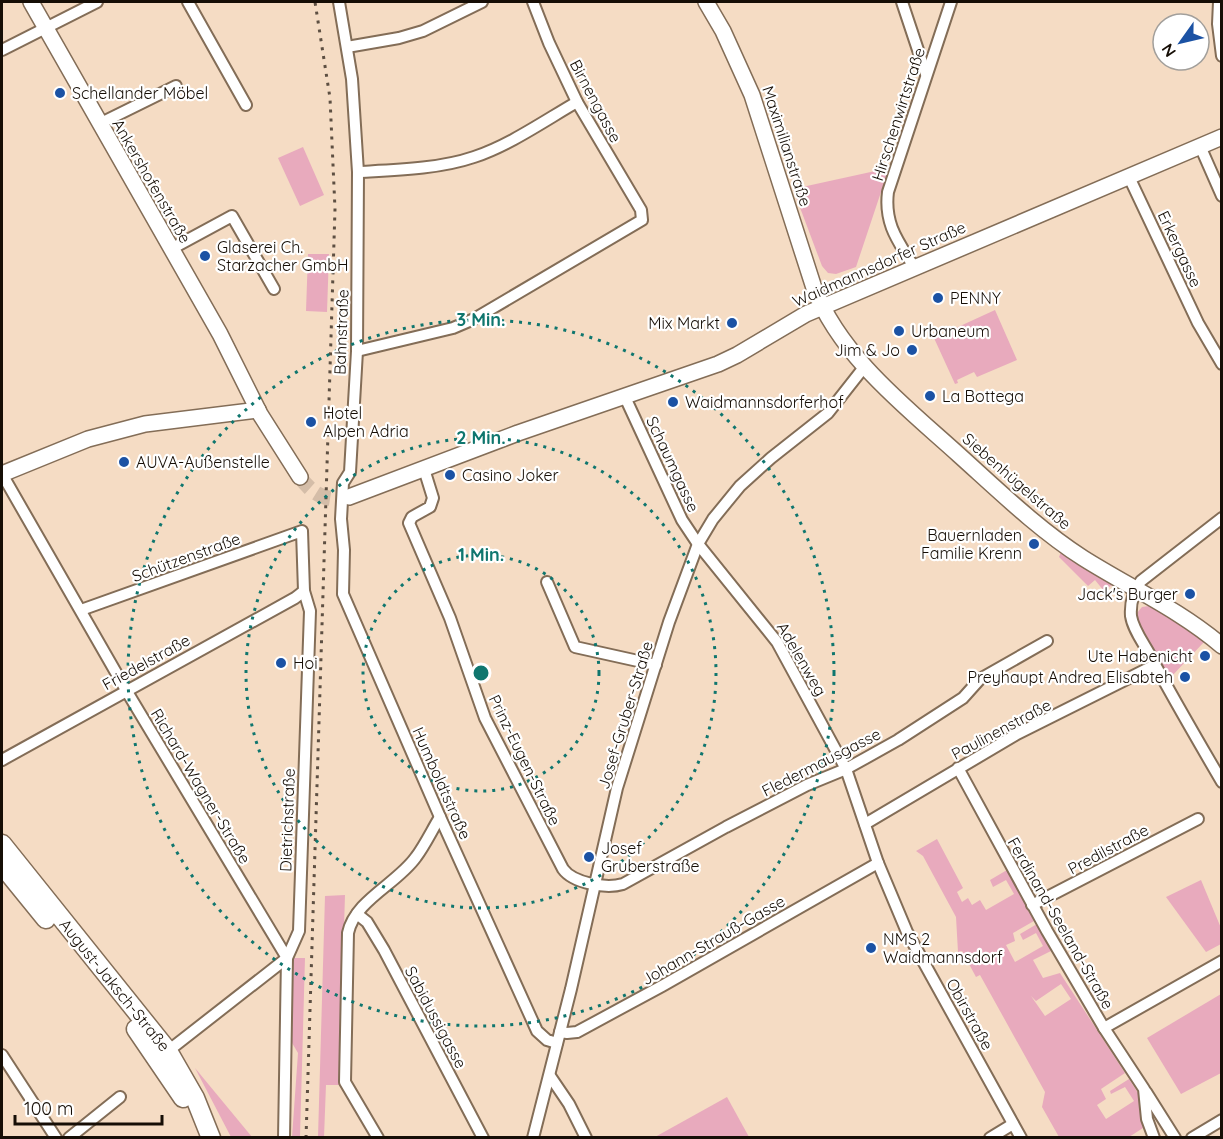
<svg xmlns="http://www.w3.org/2000/svg" width="1223" height="1139" font-family="Quicksand,sans-serif">
	<style>
		.green { fill: #e8aabd; fill-rule: evenodd }
		.lines { fill: none; stroke-linecap: round; stroke-linejoin: round }
		.secondary-tunnel { stroke: #d4bda8; stroke-width: 15; stroke-dasharray: 15 8; stroke-linecap: butt }
		.street-casing { stroke: #836d57; stroke-width: 14 }
		.secondary-casing { stroke: #836d57; stroke-width: 18 }
		.primary-casing { stroke: #836d57; stroke-width: 21 }
		.street { stroke: #fff; stroke-width: 10 }
		.secondary { stroke: #fff; stroke-width: 15 }
		.primary { stroke: #fff; stroke-width: 18 }
		.rail { stroke: #5d4f42; stroke-width: 3; stroke-dasharray: 3 6; stroke-linecap: butt }
		.ring { fill: none; stroke: #0f766e; stroke-width: 3; stroke-dasharray: 3 6 }
		.poi-dot { fill: #1b52a4; stroke: #fff; stroke-width: 2 }
		.labels { text-anchor: middle; stroke-width: 4.5; stroke-linejoin: round; paint-order: stroke }
		.poi-label { font-size: 16px; fill: #160e06; stroke: #fff; text-anchor: start }
		.street-label { font-size: 16px; fill: #160e06; stroke: #fff }
		.centre { fill: #0f766e; stroke: #fff; stroke-width: 3 }
		.ring-label { font-size: 18px; text-anchor: middle; font-weight: bold; fill: #0f766e; stroke: #fff; stroke-width: 4.5; stroke-linejoin: round; paint-order: stroke }
	</style>
	<rect width="100%" height="100%" fill="#f5dcc4"/>
	<g class="green">
		<polygon points="303,147 324,195 300,206 278,158"/>
		<polygon points="889,168 856,267 836,274 828,273 822,266 793,189"/>
		<polygon points="308,254 329,254 327,312 306,311"/>
		<polygon points="995,310 1017,360 977,377 974,372 957,380 958,383 955,384 934,338"/>
		<polygon points="1061,552 1112,585 1104,591 1095,580 1088,586 1059,557"/>
		<polygon points="1149,606 1174,620 1205,641 1170,678 1139,623 1137,613 1142,607"/>
		<path d="M 937,839 L 963,888 L 957,892 L 962,902 L 968,898 L 972,905 L 980,900 L 986,910 L 1014,894 L 1006,880 L 993,887 L 990,880 L 1007,870 L 1034,921 L 1013,933 L 1015,941 L 1006,945 L 1015,962 L 1043,946 L 1036,933 L 1023,940 L 1020,934 L 1037,924 L 1051,951 L 1033,960 L 1043,978 L 1060,973 L 1125,1073 L 1101,1089 L 1106,1099 L 1097,1105 L 1106,1119 L 1134,1101 L 1125,1087 L 1111,1094 L 1110,1091 L 1129,1079 L 1138,1093 L 1143,1128 L 1129,1137 L 1059,1137 L 1042,1107 L 1045,1092 L 980,975 L 976,977 L 962,951 L 958,952 L 956,917 L 923,856 L 916,851 ZM 1061,984 L 1071,999 L 1045,1016 L 1031,996 L 1036,1001 Z"/>
		<polygon points="1201,880 1221,928 1221,944 1206,952 1166,897"/>
		<polygon points="345,895 339,1085 326,1085 324,1137 318,1137 325,896"/>
		<polygon points="287,958 305,958 300,1137 292,1137 298,1053 285,1031"/>
		<polygon points="1221,994 1221,1073 1181,1094 1147,1038"/>
		<polygon points="195,1068 252,1137 231,1137"/>
		<polygon points="727,1097 749,1137 655,1137"/>
	</g>
	<g class="lines">
		<path class="secondary-tunnel" d="M 300,477 C 312,494 327,503 349,497"/>
		<defs>
			<g id="street">
				<polyline points="188,2 246,105"/>
				<polyline points="339,2 352,79 358,172 357,351 350,472 343,483 341,519 344,550 343,594 440,817 537,1031 547,1040 557,1043"/>
				<polyline points="902,2 926,74"/>
				<polyline points="1219,2 1218,24 1222,56"/>
				<polyline points="347,47 399,38 423,31 482,2"/>
				<polyline points="2,50 97,2"/>
				<polyline points="99,124 176,86"/>
				<polyline points="1200,146 1222,196"/>
				<path d="M 358,172 C 395,170 439,169 474,157 C 510,145 544,121 577,102"/>
				<polyline points="1129,177 1198,323 1222,364"/>
				<polyline points="171,249 232,216 274,289"/>
				<path d="M 914,267 C 898,241 884,224 888,192 L 951,2"/>
				<polyline points="357,351 453,328 474,319 642,220 641,210 577,102 549,43 533,2"/>
				<polyline points="624,395 682,520 698,544 777,642 846,769 878,863 907,932 1021,1138"/>
				<path d="M 424,469 L 433,498 L 430,507 L 412,517 L 409,523 L 450,618 L 485,718 L 563,869 C 573,883 606,889 623,884 L 726,827 L 807,785 L 846,769 L 898,740 L 963,698 L 980,679 L 1047,641"/>
				<polyline points="2,474 126,690 287,958 284,1138"/>
				<path d="M 1222,518 L 1141,581 C 1133,592 1130,603 1131,616 C 1133,630 1145,645 1151,657 C 1174,700 1198,741 1222,782"/>
				<polyline points="547,582 575,647 656,665"/>
				<polyline points="81,610 302,531 304,591 310,611 299,931 287,958 168,1051"/>
				<polyline points="2,760 295,598 304,591"/>
				<polyline points="958,768 1047,931 1104,1028 1144,1089 1147,1119 1154,1138"/>
				<polyline points="865,824 1017,734 1155,665"/>
				<polyline points="1032,905 1198,819"/>
				<polyline points="357,914 367,922 384,950 483,1138"/>
				<polyline points="1104,1028 1222,961"/>
				<polyline points="560,1032 567,1033 577,1032 662,986 878,863"/>
				<polyline points="2,1055 56,1138"/>
				<polyline points="550,1076 569,1104 586,1138"/>
				<polyline points="1146,1092 1175,1138"/>
				<polyline points="69,1138 120,1097"/>
				<path d="M 378,1138 L 345,1082 L 348,933 C 355,900 397,884 416,857 C 425,845 432,830 440,817"/>
				<polyline points="533,1138 571,989 617,788 669,622 698,544 713,519 740,486 771,458 828,413 865,366"/>
				<polyline points="990,1138 1013,1124"/>
				<polyline points="1192,1138 1222,1120"/>
			</g>
			<g id="secondary">
				<polyline points="31,2 220,334 260,414 300,477"/>
				<path d="M 706,2 L 723,31 L 752,95 L 814,288 C 841,357 906,407 959,455 C 999,491 1038,529 1083,558 C 1129,587 1180,610 1222,646"/>
				<polyline points="2,474 88,439 145,424 258,410"/>
				<polyline points="349,497 518,433 718,364 737,355 806,314 1222,137"/>
			</g>
			<g id="primary">
				<polyline points="2,844 168,1051 195,1098 211,1138"/>
				<polyline points="2,865 46,919"/>
				<polyline points="136,1029 183,1098"/>
			</g>
		</defs>
		<use href="#street" class="street-casing"/>
		<use href="#secondary" class="secondary-casing"/>
		<use href="#primary" class="primary-casing"/>
		<use href="#street" class="street"/>
		<use href="#secondary" class="secondary"/>
		<use href="#primary" class="primary"/>
		<polyline class="rail" points="306,1138 335,209 330,98 315,2"/>
	</g>
	<g class="ring">
		<circle cx="481" cy="673" r="118"/>
		<circle cx="481" cy="673" r="235"/>
		<circle cx="481" cy="673" r="353"/>
	</g>
	<g class="poi-dot">
		<circle cx="60" cy="93" r="6"/>
		<circle cx="205" cy="256" r="6"/>
		<circle cx="938" cy="298" r="6"/>
		<circle cx="732" cy="323" r="6"/>
		<circle cx="899" cy="331" r="6"/>
		<circle cx="912" cy="350" r="6"/>
		<circle cx="930" cy="396" r="6"/>
		<circle cx="673" cy="402" r="6"/>
		<circle cx="311" cy="422" r="6"/>
		<circle cx="124" cy="462" r="6"/>
		<circle cx="450" cy="475" r="6"/>
		<circle cx="1034" cy="544" r="6"/>
		<circle cx="1190" cy="594" r="6"/>
		<circle cx="1205" cy="656" r="6"/>
		<circle cx="281" cy="663" r="6"/>
		<circle cx="1185" cy="677" r="6"/>
		<circle cx="589" cy="857" r="6"/>
		<circle cx="871" cy="948" r="6"/>
	</g>
	<g class="labels">
		<g class="poi-label">
			<text x="72" y="99">Schellander Möbel</text>
			<text x="217" y="253">Glaserei Ch.<tspan x="217" dy="18">Starzacher GmbH</tspan></text>
			<text x="950" y="304">PENNY</text>
			<text x="720" y="329" text-anchor="end">Mix Markt</text>
			<text x="911" y="337">Urbaneum</text>
			<text x="900" y="356" text-anchor="end">Jim &amp; Jo</text>
			<text x="942" y="402">La Bottega</text>
			<text x="685" y="408">Waidmannsdorferhof</text>
			<text x="323" y="419">Hotel<tspan x="323" dy="18">Alpen Adria</tspan></text>
			<text x="136" y="468">AUVA-Außenstelle</text>
			<text x="462" y="481">Casino Joker</text>
			<text x="1022" y="541" text-anchor="end">Bauernladen<tspan x="1022" dy="18">Familie Krenn</tspan></text>
			<text x="1178" y="600" text-anchor="end">Jack's Burger</text>
			<text x="1193" y="662" text-anchor="end">Ute Habenicht</text>
			<text x="293" y="669">Hoi</text>
			<text x="1173" y="683" text-anchor="end">Preyhaupt Andrea Elisabteh</text>
			<text x="601" y="854">Josef<tspan x="601" dy="18">Gruberstraße</tspan></text>
			<text x="883" y="945">NMS 2<tspan x="883" dy="18">Waidmannsdorf</tspan></text>
		</g>
		<g class="street-label">
			<text transform="translate(596 101) rotate(62)" y="6">Birnengasse</text>
			<text transform="translate(898 114) rotate(-72)" y="6">Hirschenwirtstraße</text>
			<text transform="translate(787 146) rotate(72)" y="6">Maximilianstraße</text>
			<text transform="translate(152 181) rotate(60)" y="6">Ankershofenstraße</text>
			<text transform="translate(1180 249) rotate(65)" y="6">Erkergasse</text>
			<text transform="translate(879 264) rotate(-24)" y="6">Waidmannsdorfer Straße</text>
			<text transform="translate(341 332) rotate(-88)" y="6">Bahnstraße</text>
			<text transform="translate(673 464) rotate(65)" y="6">Schaumgasse</text>
			<text transform="translate(1017 481) rotate(41)" y="6">Siebenhügelstraße</text>
			<text transform="translate(186 557) rotate(-20)" y="6">Schützenstraße</text>
			<text transform="translate(802 659) rotate(60)" y="6">Adelenweg</text>
			<text transform="translate(146 662) rotate(-29)" y="6">Friedelstraße</text>
			<text transform="translate(625 715) rotate(-73)" y="6">Josef-Gruber-Straße</text>
			<text transform="translate(1001 729) rotate(-28)" y="6">Paulinenstraße</text>
			<text transform="translate(525 760) rotate(64)" y="6">Prinz-Eugen-Straße</text>
			<text transform="translate(821 762) rotate(-27)" y="6">Fledermausgasse</text>
			<text transform="translate(442 783) rotate(66)" y="6">Humboldtstraße</text>
			<text transform="translate(201 786) rotate(59)" y="6">Richard-Wagner-Straße</text>
			<text transform="translate(287 820) rotate(-88)" y="6">Dietrichstraße</text>
			<text transform="translate(1108 849) rotate(-28)" y="6">Predilstraße</text>
			<text transform="translate(1061 923) rotate(60)" y="6">Ferdinand-Seeland-Straße</text>
			<text transform="translate(713 940) rotate(-30)" y="6">Johann-Strauß-Gasse</text>
			<text transform="translate(115 985) rotate(51)" y="6">August-Jaksch-Straße</text>
			<text transform="translate(970 1014) rotate(61)" y="6">Obirstraße</text>
			<text transform="translate(436 1017) rotate(62)" y="6">Sabidussigasse</text>
		</g>
	</g>
	<circle cx="481" cy="673" r="9" class="centre"/>
	<g class="ring-label">
		<text x="481" y="326">3 Min.</text>
		<text x="481" y="444">2 Min.</text>
		<text x="481" y="561">1 Min.</text>
	</g>
	<rect width="1223" height="1139" fill="none" stroke="#160e06" stroke-width="6"/>
	<g transform="translate(1181 42) rotate(236)"><circle r="28" fill="#ffffff" stroke="#a29f9b" stroke-width="1.5"/>
	<path d="M0-4.5L10 22L0 15L-10 22Z" fill="#1b52a4"/>
	<text y="-9" font-size="16" font-weight="bold" text-anchor="middle" fill="#160e06">N</text>
	</g>
	<path d="M15 1115v9h147v-9" fill="none" stroke="#160e06" stroke-width="3"/>
	<text x="24" y="1115" font-size="18" fill="#160e06" stroke="#ffffff" stroke-width="4.5" paint-order="stroke">100 m</text>
</svg>
